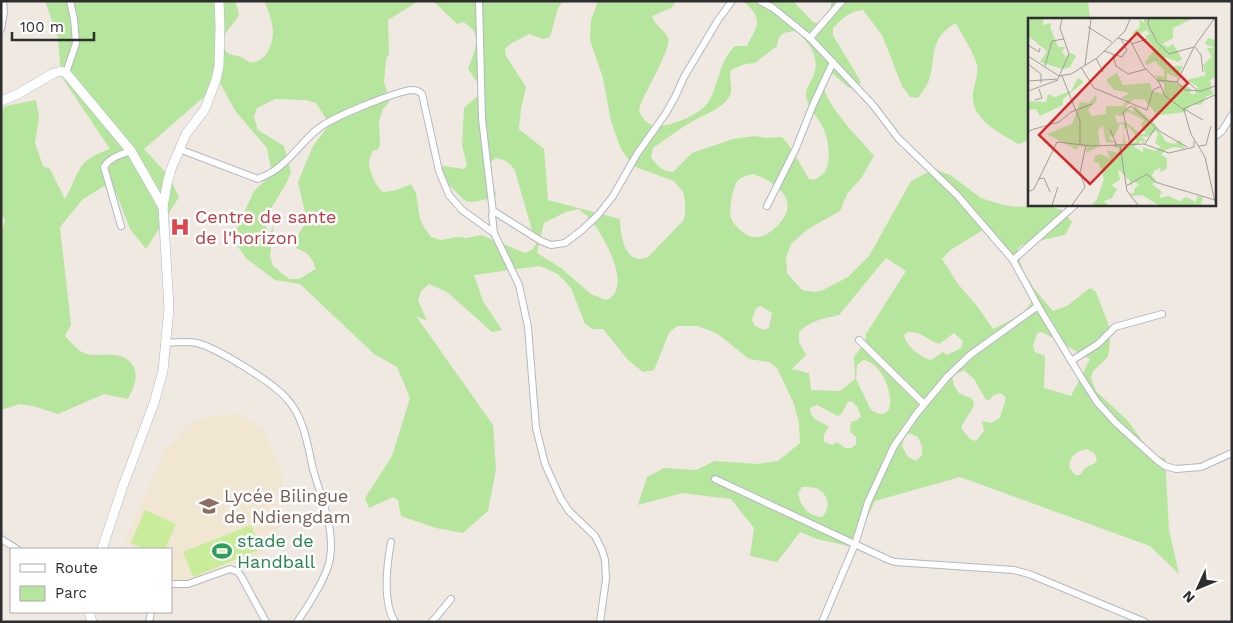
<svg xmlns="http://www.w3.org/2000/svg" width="1233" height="623" font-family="'Work Sans',sans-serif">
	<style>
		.education { fill: #f0e6d1 }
		.green { fill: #b6e59e; fill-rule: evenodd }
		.pitch { fill: #c9ec9a }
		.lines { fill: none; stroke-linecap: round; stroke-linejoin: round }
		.street-casing { stroke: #b4b7c1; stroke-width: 8 }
		.secondary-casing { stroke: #b4b7c1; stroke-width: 10 }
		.street { stroke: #fff; stroke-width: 6 }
		.secondary { stroke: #fff; stroke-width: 9 }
		.labels { text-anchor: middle; stroke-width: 5; stroke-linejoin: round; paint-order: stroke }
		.health-label { font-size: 18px; fill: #be3a42; stroke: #fff; text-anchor: start }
		.education-label { font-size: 18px; fill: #785e54; stroke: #fff; text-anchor: start }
		.leisure-label { font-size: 18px; fill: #27864d; stroke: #fff; text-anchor: start }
		.inset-road { fill: none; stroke: #a29e99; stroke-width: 1 }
		.view { fill: #d62828; fill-opacity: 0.15; stroke: #d62828; stroke-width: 2.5 }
		.inset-edge { fill: none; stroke: #2e2e2e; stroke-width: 2.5 }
	</style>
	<rect width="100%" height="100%" fill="#efe9e1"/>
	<polygon class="education" points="241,413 264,430 281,469 283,484 275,497 280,514 277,537 258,555 192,582 171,580 171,549 138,549 124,544 164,451 189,424 206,417"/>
	<path class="green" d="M 45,1 L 235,1 L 239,14 C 235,24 224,30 224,41 C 223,55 230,54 241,57 C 246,59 249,64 255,62 C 259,61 264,57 267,53 C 278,35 272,19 264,1 L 419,1 L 388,20 L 389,54 L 386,59 L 384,82 L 389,97 L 389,102 L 383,109 L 379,121 L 380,146 L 377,150 L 373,150 C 372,154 369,158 369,162 C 369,171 376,187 383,192 C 393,192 402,188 411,184 L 416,193 L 420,219 L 425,229 L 431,237 L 441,240 L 457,237 L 467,238 L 481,235 L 525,253 L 533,249 L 536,244 L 515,171 C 509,162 507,160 496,158 L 488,164 L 488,175 L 496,193 L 495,198 C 484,198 474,205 464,200 L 443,179 L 440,170 L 443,166 L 464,169 L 467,165 L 462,145 L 464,108 L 483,91 L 468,69 C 474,52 485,33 463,22 L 457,24 L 433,1 L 563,1 L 558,8 L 550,37 L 543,39 L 529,34 L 510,44 L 505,49 L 506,56 L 526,87 L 521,109 L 519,129 L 544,149 L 548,200 L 620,219 C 620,235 625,267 648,257 L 683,221 L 685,215 L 685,199 L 683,192 L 674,181 L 633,166 L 621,149 L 611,121 L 603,78 L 590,40 L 591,20 L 598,1 L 676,1 L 671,8 L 652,16 C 655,26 664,29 668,38 C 672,50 642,95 639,110 C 642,119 649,126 658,126 C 672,126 702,114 709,101 C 719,84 719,61 735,46 L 747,46 C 758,24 764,19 743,1 L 793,1 L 813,22 L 820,24 L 828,17 L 832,1 L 1088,1 L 1090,19 L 1029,19 L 1029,135 L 1025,142 L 1018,144 C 1002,134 974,121 973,99 C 972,88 979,77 977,65 C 975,55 961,33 956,23 C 930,38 936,52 930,77 C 928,85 922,92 918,98 L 910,97 L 902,86 L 882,35 L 863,10 C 850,11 842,19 833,28 L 833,35 L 861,82 L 856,87 L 849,88 L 833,74 L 827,76 C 824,82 823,86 825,92 C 834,114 858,137 874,156 L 862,177 L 847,194 L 840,211 L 808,229 L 791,244 L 786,258 L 787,273 L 802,290 L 815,292 L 823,290 L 848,277 L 869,256 L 911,181 L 930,171 L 937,170 L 950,175 L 981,198 L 1003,205 L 1019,207 L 1042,204 L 1062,210 L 1072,222 L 1065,235 L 1024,244 L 1018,248 C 1018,273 1038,293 1053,311 L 1067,306 L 1090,288 L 1096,292 L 1109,326 L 1110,341 L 1108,357 L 1093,371 L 1091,378 L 1096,391 L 1128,421 L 1146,446 L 1158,457 L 1165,458 L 1169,530 L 1179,574 L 1150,546 L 960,477 L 875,501 L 861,530 L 857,548 L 817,539 L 800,532 L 777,562 L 750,556 L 754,528 L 731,499 L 682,493 L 638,505 L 647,477 L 664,468 L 696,470 L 715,461 L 757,464 L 778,461 L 800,443 L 799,423 L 794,404 L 777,368 L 769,362 L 749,359 L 718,334 L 698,326 L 677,326 L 669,333 L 654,370 L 643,372 L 628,360 L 603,329 L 593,329 L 585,324 L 571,288 L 558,274 L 540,266 L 474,275 L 483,301 L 502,330 L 492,332 L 447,292 L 429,284 L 421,291 L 418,300 L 427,321 L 416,316 L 493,425 L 496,469 L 488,511 L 463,533 L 436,528 L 401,516 L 398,500 L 393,497 L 369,508 L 365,498 L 392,456 L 410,398 L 397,367 L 374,354 L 300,284 L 275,280 L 247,259 L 232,239 L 254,191 L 272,174 L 267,148 L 236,112 L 220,83 L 144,149 L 169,176 L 179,197 L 146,249 L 130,229 L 116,193 L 104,186 L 83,199 L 60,227 L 71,325 L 65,336 C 70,341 76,349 82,352 C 96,360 122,347 133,366 C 139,377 134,387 128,399 L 104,394 L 58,414 L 33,406 L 20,404 L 1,410 L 1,234 L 5,220 L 1,215 L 1,109 L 6,106 L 36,100 L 39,117 L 35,143 L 43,166 L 50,169 L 65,199 C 81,171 75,161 110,149 L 61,76 L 58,38 ZM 796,31 C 810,43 821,59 813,77 C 810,83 806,89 806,95 C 807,106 814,113 820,122 C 828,134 833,160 824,173 C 822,176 817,178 814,180 L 809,179 C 800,165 793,148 782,137 L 765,138 L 755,136 L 733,139 L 692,153 L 673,172 C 662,172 658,165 651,158 L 653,148 C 666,139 679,129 693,121 C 704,114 721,110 729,97 C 734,89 728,79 731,70 L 745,64 L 755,63 L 777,46 C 779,33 783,32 796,31 ZM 275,99 L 306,100 L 316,103 L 327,120 L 326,129 L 313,146 L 298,182 L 307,221 L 296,238 L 296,248 C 307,252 312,257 316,269 L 299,279 L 289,279 L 273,266 L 270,256 L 274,223 L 268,239 L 265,219 L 287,182 L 291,172 L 284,146 L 258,130 L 254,117 L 257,108 ZM 754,174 C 781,185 802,203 775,228 C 769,233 762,238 754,237 C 746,237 734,226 731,218 C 729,209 731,201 733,192 C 735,185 736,180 743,177 C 746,175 751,175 754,174 ZM 579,209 C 582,212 585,214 588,217 C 602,231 635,289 606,300 L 591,294 L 561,268 L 537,253 L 544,223 L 566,212 ZM 986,228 L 1008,253 L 1032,300 C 1025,316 1008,321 993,329 L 977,306 L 958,284 L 942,259 L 949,251 ZM 886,258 L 906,271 L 866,334 L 865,342 L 854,357 L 855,379 L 840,391 L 811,390 L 809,373 L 792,369 L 806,355 L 799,342 L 799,332 C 809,321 825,318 839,315 ZM 761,306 L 772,313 L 769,328 L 764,330 L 755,326 L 752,320 L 756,308 ZM 907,332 C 920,330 927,340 939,344 L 954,333 L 963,341 L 961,348 L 947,355 L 943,352 L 931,360 C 921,358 905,345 904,335 ZM 1042,332 L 1090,359 L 1071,396 L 1044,388 L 1045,356 L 1035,352 L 1033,346 L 1037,333 ZM 863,360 C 890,363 904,431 871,410 L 856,379 L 857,365 ZM 964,370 L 974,379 L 986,400 L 989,400 L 994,395 L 1001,393 L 1006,398 L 1000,418 L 991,423 L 982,421 L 984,431 L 976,441 L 970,439 L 961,428 C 964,420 970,414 973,407 C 977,397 966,397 961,394 C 955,391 953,383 952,376 ZM 851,401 L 857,406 L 861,416 L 857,420 L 851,422 L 850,432 L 856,437 L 856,445 L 851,448 L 845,448 L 837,442 L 832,445 L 824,442 L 824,434 L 829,427 C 821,421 810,420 810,408 L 817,405 L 838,416 L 842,413 L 848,402 ZM 909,433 L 918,437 L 922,447 L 922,455 L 916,461 L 908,457 L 902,446 L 904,438 ZM 1087,449 L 1094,453 L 1097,459 L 1095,463 L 1085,468 L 1080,475 L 1075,475 L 1069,467 C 1070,456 1076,451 1087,449 ZM 802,487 C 807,487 815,487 818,489 C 829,495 831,508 822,517 C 809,517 800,506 798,493 Z"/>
	<g class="pitch">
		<polygon points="145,510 176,524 165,549 145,549 131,543"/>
		<polygon points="251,525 261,549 193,577 183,552"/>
	</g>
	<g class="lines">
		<defs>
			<g id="street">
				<polyline points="479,1 482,119 493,213"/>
				<polyline points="760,1 773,8 810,38 873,105 898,138 957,195 1013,260 1038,306 1081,377 1097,402 1116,423 1157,460 1165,466 1176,469 1201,467 1232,453"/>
				<polyline points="1,29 4,12 3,1"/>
				<polyline points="810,38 842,1"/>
				<polyline points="66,73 76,43 74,19 70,1"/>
				<polyline points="1214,137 1222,131 1232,115"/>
				<path d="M 179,149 L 258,179 C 264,176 270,174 275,170 C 292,159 303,140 319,128 C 333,117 394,92 412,90 C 416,90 419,91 422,94 L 439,171 L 449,195 L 462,210 L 494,233 L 519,285 L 528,327 L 536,428 L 545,464 L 561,499 L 569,511 L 595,536 L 602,550 L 605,560 L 606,579 L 600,622"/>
				<polyline points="767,206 796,148 813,105 833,62"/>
				<path d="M 121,226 L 104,167 C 110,157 120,155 131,151"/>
				<polyline points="494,233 492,215 495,212 541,241 551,245 565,243 582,230 598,215 613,196 637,154 666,113 675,97 684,77 718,20 732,1"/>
				<polyline points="1013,260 1076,204"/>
				<polyline points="859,340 924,404"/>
				<path d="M 167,343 C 177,342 187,341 197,343 C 217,348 274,383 287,399 C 304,417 308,447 313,469 C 321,498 335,528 330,558 C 328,575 307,608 297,622"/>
				<polyline points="1071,361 1098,344 1115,327 1162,314"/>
				<polyline points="715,479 889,560 895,562 1014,570 1029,574 1145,622"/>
				<polyline points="1,539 17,549"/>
				<path d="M 391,542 C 387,564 382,602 395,622"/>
				<polyline points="171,584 188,584 230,569 238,572 241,576 266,622"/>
				<polyline points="149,622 151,612"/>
				<polyline points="432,622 451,599"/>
				<polyline points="822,622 855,544 868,502 894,446 917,413 947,377 970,355 1038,306"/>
			</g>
			<g id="secondary">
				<polyline points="1,101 18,94 54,73 61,71 66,73 131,151 163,207"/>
				<polyline points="102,549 123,486 154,403 163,371 169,308 163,207 167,184 171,169 186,134 205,109 216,80 219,66 220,26 219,1"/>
				<polyline points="89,612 92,622"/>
			</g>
		</defs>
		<use href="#street" class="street-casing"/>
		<use href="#secondary" class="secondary-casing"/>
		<use href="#street" class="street"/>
		<use href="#secondary" class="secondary"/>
	</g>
	<defs>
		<symbol id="hospital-bare" viewBox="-9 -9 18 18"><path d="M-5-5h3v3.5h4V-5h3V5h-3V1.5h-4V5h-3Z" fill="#e0444e" stroke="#fff" stroke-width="2.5" paint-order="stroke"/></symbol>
		<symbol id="school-bare" viewBox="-9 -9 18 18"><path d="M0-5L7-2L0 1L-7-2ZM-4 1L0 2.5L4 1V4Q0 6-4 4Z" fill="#8d6e63" stroke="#fff" stroke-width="2.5" paint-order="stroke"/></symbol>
		<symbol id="stadium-bare" viewBox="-9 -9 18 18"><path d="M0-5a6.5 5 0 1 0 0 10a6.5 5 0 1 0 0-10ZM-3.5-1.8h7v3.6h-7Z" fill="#2e9e5b" stroke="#fff" stroke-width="2.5" paint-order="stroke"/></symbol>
	</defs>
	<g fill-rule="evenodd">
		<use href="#hospital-bare" x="166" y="213" width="28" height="28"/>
		<use href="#school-bare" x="195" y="492" width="28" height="28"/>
		<use href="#stadium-bare" x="208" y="537" width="28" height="28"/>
	</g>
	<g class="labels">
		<g class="health-label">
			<text x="195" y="223">Centre de sante<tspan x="195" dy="21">de l'horizon</tspan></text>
		</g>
		<g class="education-label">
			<text x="224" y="502">Lycée Bilingue<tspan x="224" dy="21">de Ndiengdam</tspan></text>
		</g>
		<g class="leisure-label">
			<text x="237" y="547">stade de<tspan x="237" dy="21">Handball</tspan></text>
		</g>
	</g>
	<g transform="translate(1028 18)">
		<rect width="188" height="188" fill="#efe9e1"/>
		<path d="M 0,1 L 16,1 L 14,7 L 24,5 L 22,9 L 30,29 L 38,29 L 34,33 L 37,38 L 32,42 L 43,35 L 48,38 L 42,49 L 34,51 L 12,44 L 19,33 L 0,18 ZM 111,1 L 116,5 L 116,1 L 164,1 L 145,10 L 145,20 L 134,26 L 140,29 L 145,26 L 154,41 L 150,44 L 137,39 L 141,48 L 155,48 L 149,60 L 139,55 L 139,62 L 163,70 L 162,76 L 167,76 L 170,69 L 159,62 L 178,57 L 175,47 L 184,39 L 179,30 L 187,30 L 177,26 L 180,20 L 187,22 L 187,59 L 182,62 L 185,77 L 179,78 L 173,87 L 164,86 L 157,94 L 132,97 L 125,103 L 138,124 L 146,126 L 152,122 L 157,131 L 146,129 L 137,132 L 133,137 L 139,140 L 139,150 L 133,154 L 132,150 L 126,153 L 124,158 L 129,163 L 124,166 L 134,174 L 131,178 L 133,180 L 140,178 L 152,183 L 158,179 L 168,184 L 169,178 L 175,179 L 173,187 L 130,187 L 114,177 L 104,178 L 102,175 L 106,175 L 106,171 L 111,166 L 105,164 L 103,170 L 102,163 L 90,151 L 92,162 L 83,167 L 89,171 L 84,180 L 76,183 L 80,187 L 64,187 L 69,181 L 76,161 L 71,145 L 66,144 L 67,138 L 73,136 L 82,141 L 79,132 L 90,135 L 91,130 L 85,129 L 87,125 L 78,124 L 75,108 L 70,112 L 72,128 L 58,135 L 59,129 L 50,128 L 49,132 L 19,116 L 44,106 L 52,84 L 61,85 L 68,77 L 69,82 L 60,92 L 64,98 L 78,96 L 78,88 L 95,88 L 99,82 L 93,80 L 102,75 L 86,72 L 79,64 L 79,61 L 89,55 L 95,67 L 122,65 L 124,73 L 136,76 L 136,65 L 129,64 L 128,57 L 136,59 L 136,52 L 127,43 L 119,47 L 117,44 L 127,31 L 117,18 L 122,16 L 118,12 L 109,18 L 104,15 L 112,9 ZM 106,81 L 117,82 L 127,95 L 126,100 L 121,101 L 106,87 L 106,94 L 97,89 ZM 100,94 L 116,102 L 113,107 L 118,116 L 113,116 L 98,104 L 89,105 L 87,97 L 93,98 ZM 92,106 L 96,107 L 95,126 L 89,126 L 80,119 L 87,118 ZM 100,108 L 107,117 L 108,124 L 98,126 L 95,112 ZM 128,113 L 130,116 L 127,125 L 133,129 L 127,133 L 115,129 L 115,134 L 106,129 L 114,122 L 114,125 L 118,123 L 113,118 L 119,119 ZM 50,60 L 56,64 L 35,81 L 35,87 L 12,98 L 8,91 L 0,92 L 0,83 L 18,84 L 20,76 L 27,79 L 43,73 Z" fill="#b6e59e" fill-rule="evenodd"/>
		<path class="inset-road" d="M 121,1 L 120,6 L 129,24 L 141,36 L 166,29M 60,9 L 84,24M 90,20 L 103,24 L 116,49 L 131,64 L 137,78 L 156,92 L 163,116 L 177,139 L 187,184M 104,26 L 119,21M 0,27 L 11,34 L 12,30M 167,29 L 173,37 L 175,54M 76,33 L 94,39 L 99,32 L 93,21M 85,37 L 88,48 L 100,56 L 118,51M 0,38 L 31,58M 68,40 L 75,54M 0,46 L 13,56 L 13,65M 57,47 L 63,1M 17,48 L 24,23 L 36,21M 53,49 L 66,70 L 119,92 L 125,72 L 133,68M 152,57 L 169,72M 31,58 L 43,56 L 69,40 L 97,13 L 102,1M 34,58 L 52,103 L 52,126M 130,62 L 149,64 L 166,29 L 186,1M 0,63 L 30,61 L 41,36 L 32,10 L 34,1M 149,64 L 157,72 L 173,73 L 187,68M 0,73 L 30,62M 7,82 L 14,80 L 11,71M 103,88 L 133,114 L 159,129M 155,91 L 187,77M 156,91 L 175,102M 82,111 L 89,128M 0,115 L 3,112 L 31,104 L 43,94 L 64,86M 102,126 L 95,94 L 103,88M 117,126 L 127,110M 92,128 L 99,173 L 110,187M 171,128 L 178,127 L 183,108M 10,161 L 16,160 L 22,174M 98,168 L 119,156 L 127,164 L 187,182M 0,174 L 6,171 L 29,124 L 65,128 L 116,126 L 141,135 L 166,129 L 166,123M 24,187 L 30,169M 44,187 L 57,169 L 52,155 L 58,127"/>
		<path class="view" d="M 109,15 L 160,65 L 62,166 L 11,117 Z"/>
		<rect width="188" height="188" class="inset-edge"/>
	</g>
	<rect width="1233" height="623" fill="none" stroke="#2e2e2e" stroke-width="5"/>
	<rect x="10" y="548" width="162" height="65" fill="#ffffff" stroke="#ababab"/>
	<rect x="20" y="564" width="25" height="8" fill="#ffffff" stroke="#ababab"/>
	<text x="55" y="573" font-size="15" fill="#2e2e2e">Route</text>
	<rect x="20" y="586" width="25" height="15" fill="#b6e59e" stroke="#ababab"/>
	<text x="55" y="598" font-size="15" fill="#2e2e2e">Parc</text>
	<g transform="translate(1198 588) rotate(226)" stroke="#ffffff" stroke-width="4" paint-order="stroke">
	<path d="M0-4L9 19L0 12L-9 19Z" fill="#2e2e2e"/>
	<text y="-8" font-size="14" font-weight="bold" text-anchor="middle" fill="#2e2e2e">N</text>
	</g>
	<path d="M12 32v8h82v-8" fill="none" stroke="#2e2e2e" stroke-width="2.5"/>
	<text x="20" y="32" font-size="15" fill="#2e2e2e" stroke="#ffffff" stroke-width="4" paint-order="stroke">100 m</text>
</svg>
